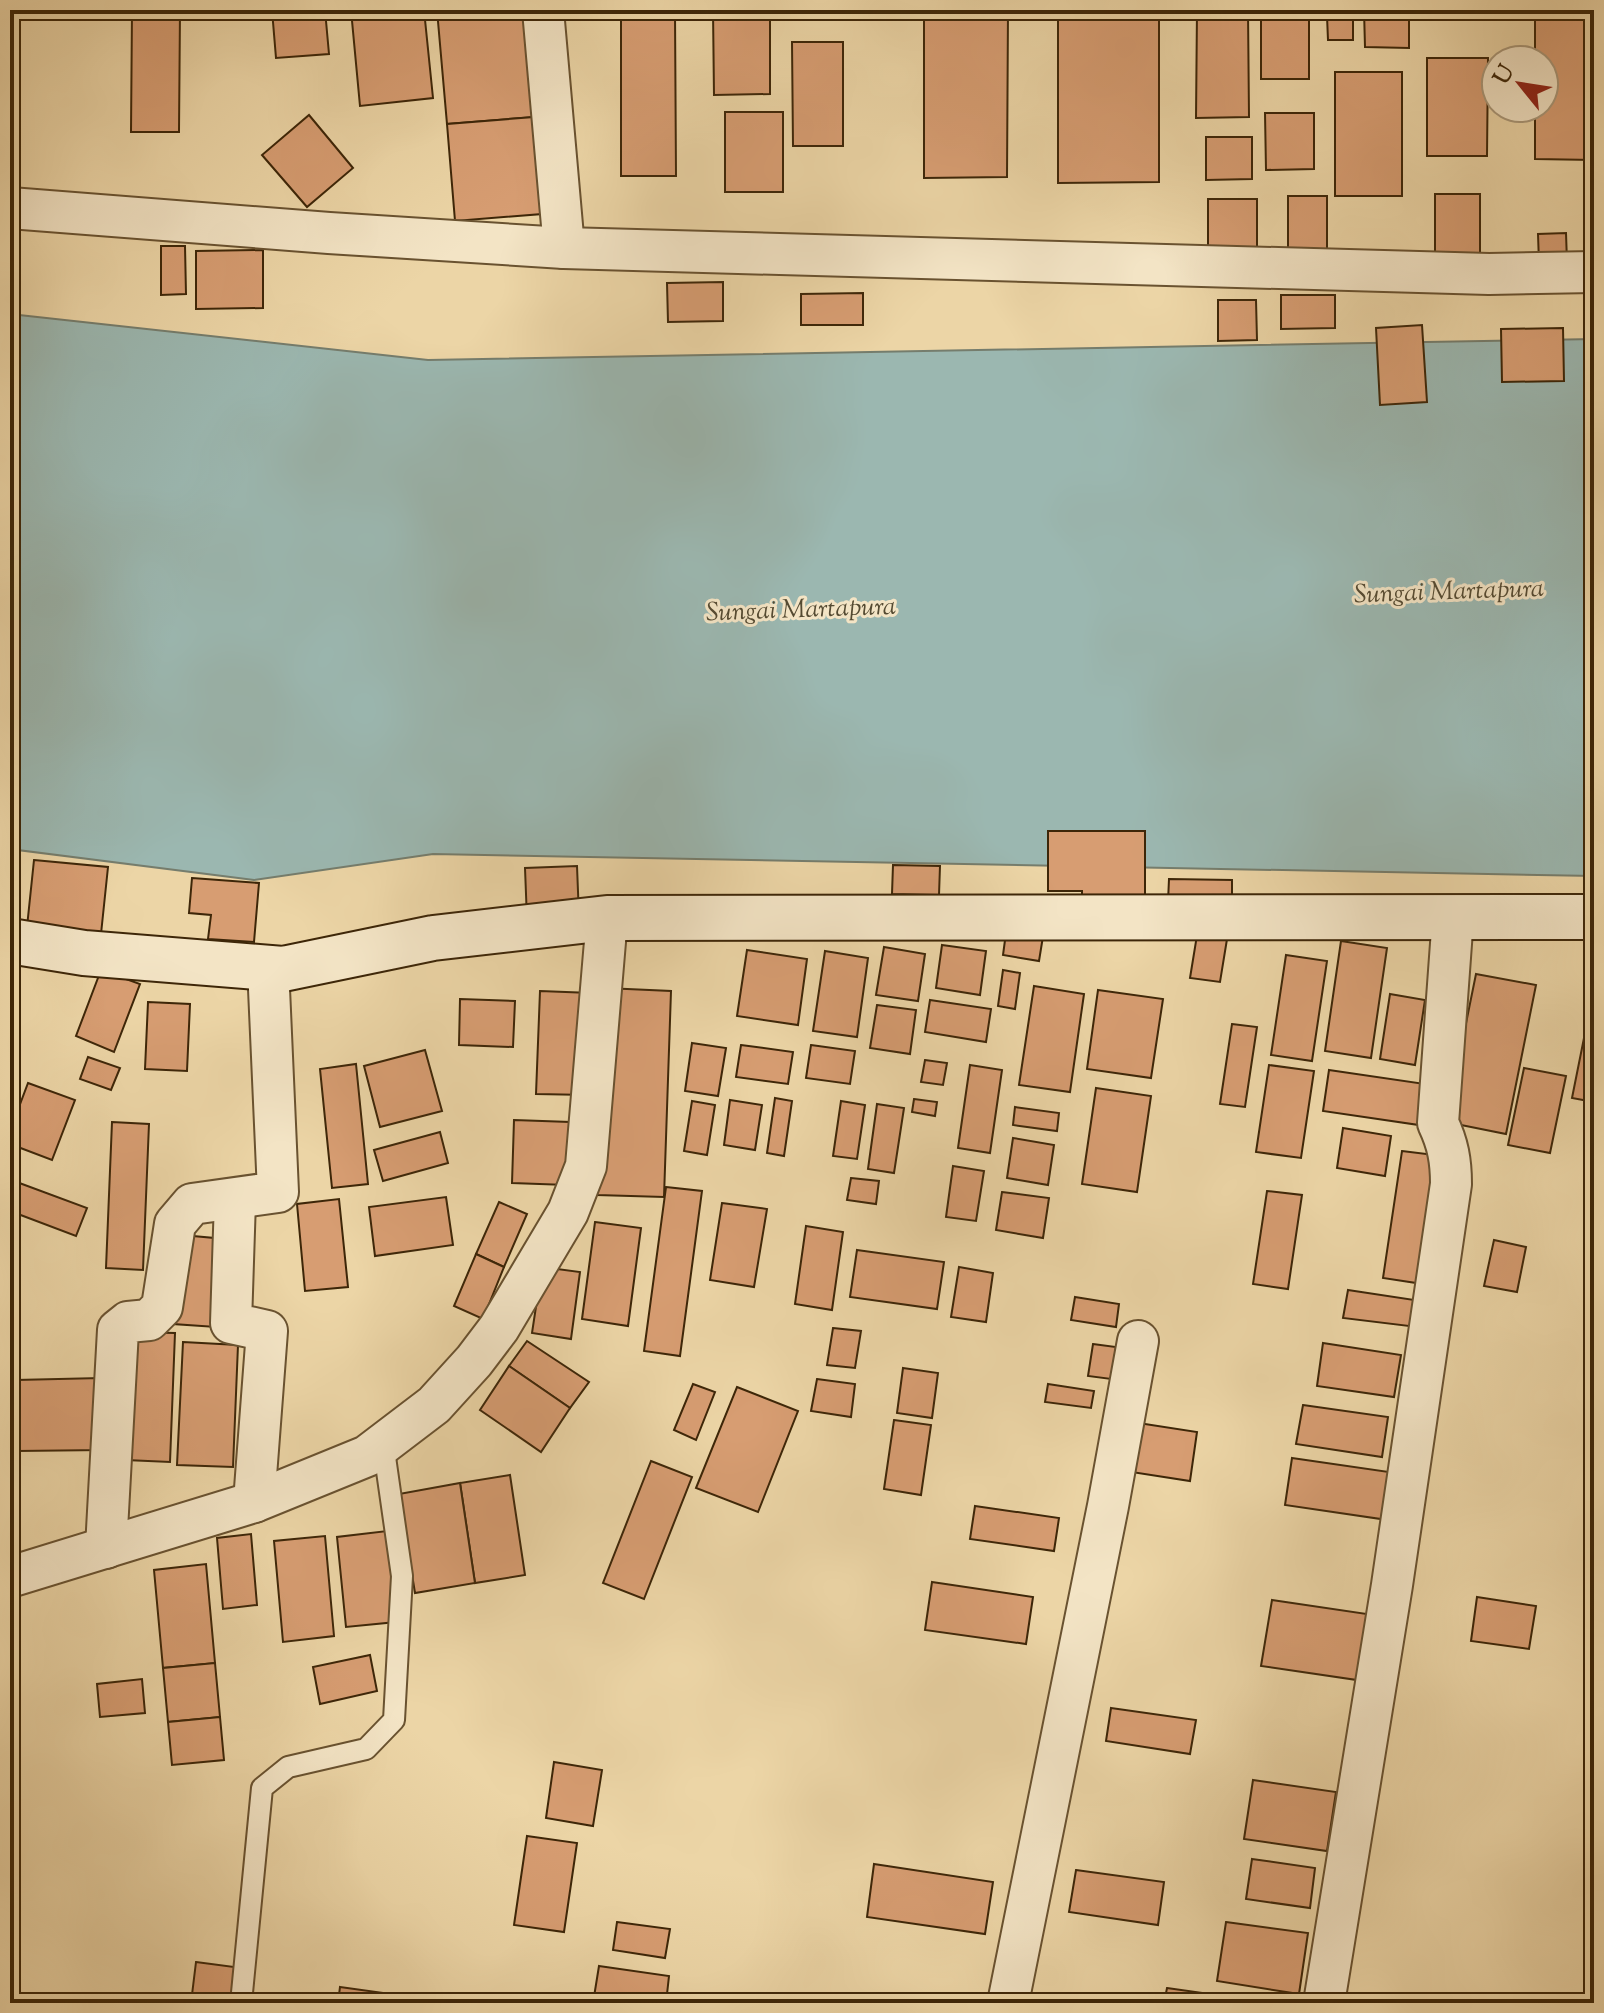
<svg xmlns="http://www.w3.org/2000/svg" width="1604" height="2013" font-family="'Sorts Mill Goudy',serif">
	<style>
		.water { fill: #9bb7b0; stroke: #757d6d; stroke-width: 2 }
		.building { fill: #d79d72; stroke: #3d2608; stroke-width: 2 }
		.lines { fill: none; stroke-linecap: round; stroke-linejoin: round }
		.lane-casing { stroke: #695230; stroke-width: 24 }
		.street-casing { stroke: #695230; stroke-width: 44 }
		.secondary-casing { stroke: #3d2608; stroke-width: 48 }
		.lane { stroke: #f3e4c5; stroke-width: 20 }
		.street { stroke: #f3e4c5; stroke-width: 40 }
		.secondary { stroke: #f3e4c5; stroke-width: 44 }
		.labels { text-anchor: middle; stroke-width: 6; stroke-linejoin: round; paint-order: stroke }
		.water-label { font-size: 26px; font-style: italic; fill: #544a32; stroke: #f3e4c5 }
	</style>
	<rect width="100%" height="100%" fill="#ecd5a6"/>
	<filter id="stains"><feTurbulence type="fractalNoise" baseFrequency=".0025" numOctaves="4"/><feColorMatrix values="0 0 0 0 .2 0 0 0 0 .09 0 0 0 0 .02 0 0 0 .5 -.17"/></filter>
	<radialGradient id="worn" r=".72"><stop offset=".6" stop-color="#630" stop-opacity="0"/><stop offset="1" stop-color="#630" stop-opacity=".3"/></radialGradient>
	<polygon class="water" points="10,314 428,360 1594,339 1594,876 433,854 254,880 10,849"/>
	<g class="building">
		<polygon points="132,10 180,10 179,132 131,132"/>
		<polygon points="272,10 325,10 329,54 276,58"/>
		<polygon points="351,10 424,10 433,98 360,106"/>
		<polygon points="437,10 526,10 534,117 447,124"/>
		<polygon points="713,10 770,10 770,94 714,95"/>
		<polygon points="924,10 1008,10 1007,177 924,178"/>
		<polygon points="1058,10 1159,10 1159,182 1058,183"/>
		<polygon points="1197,10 1248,10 1249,117 1196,118"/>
		<rect x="1261" y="10" width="48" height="69"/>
		<polygon points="1364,10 1409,10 1409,48 1365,47"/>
		<polygon points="1535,10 1594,10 1594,160 1535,159 1535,108 1544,108 1544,60 1535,60"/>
		<polygon points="621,12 675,12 676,176 621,176"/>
		<polygon points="1353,15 1353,40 1328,40 1327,16"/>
		<polygon points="792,42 843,42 843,146 793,146"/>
		<polygon points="1427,58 1488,58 1487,156 1427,156"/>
		<rect x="1335" y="72" width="67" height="124"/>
		<rect x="725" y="112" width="58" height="80"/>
		<polygon points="1265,113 1314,113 1314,169 1266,170"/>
		<polygon points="309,115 353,168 307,207 262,155"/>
		<polygon points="534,117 542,214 455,221 447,124"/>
		<polygon points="1206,137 1252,137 1252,179 1206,180"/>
		<polygon points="1435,194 1480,194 1480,257 1435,258"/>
		<rect x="1288" y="196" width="39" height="53"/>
		<polygon points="1208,199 1257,199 1257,249 1208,250"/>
		<polygon points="1566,233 1567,262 1539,263 1538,234"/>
		<polygon points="161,246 185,246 186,294 161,295"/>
		<polygon points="263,250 263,308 196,309 196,251"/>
		<polygon points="723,282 723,321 668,322 667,283"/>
		<polygon points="863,293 863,325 801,325 801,294"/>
		<polygon points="1281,295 1335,295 1335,328 1281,329"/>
		<polygon points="1218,300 1256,300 1257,340 1218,341"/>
		<polygon points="1422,325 1427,402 1380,405 1376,328"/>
		<polygon points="1563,328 1564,381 1502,382 1501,329"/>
		<polygon points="1048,831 1145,831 1145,906 1082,906 1082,891 1048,891"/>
		<polygon points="34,860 108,867 101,934 27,927"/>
		<polygon points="893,865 940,866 939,895 892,894"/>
		<polygon points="577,866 579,917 527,920 525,868"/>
		<polygon points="192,878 259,883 254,942 208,939 211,915 189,913"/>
		<polygon points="1169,879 1232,880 1232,903 1168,902"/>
		<polygon points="1008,918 1045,924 1039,961 1003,955"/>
		<polygon points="1198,929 1228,933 1220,982 1190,978"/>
		<polygon points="1341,941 1387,948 1371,1058 1325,1051"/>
		<polygon points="942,945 986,951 980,995 936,988"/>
		<polygon points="884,947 925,954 918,1001 876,995"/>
		<polygon points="747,950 807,959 798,1025 737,1016"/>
		<polygon points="825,951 868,958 857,1037 813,1031"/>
		<polygon points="1286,955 1327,961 1312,1061 1271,1055"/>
		<polygon points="101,970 140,984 114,1052 76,1036"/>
		<polygon points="1003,970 1020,973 1015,1009 998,1006"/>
		<polygon points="1476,974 1536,985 1506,1134 1446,1122"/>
		<polygon points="1034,986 1084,994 1070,1092 1019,1085"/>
		<polygon points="605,988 671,991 664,1197 597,1195"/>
		<polygon points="1594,988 1594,1102 1572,1098"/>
		<polygon points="1098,990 1163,999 1151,1078 1087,1069"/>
		<polygon points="540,991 591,993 588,1095 536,1094"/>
		<polygon points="1390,994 1425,1000 1415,1065 1380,1059"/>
		<polygon points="460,999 515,1001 513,1047 459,1045"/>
		<polygon points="930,1000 991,1009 986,1042 925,1032"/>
		<polygon points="148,1002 190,1004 187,1071 145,1069"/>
		<polygon points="877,1005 916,1010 910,1054 870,1048"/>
		<polygon points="1232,1024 1257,1027 1245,1107 1220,1104"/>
		<polygon points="692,1043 726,1048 718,1096 685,1091"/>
		<polygon points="741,1045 793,1052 788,1084 736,1077"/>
		<polygon points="811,1045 855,1051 850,1084 806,1078"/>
		<polygon points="425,1050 442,1111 380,1127 364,1066"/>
		<polygon points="88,1057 120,1068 111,1090 80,1079"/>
		<polygon points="925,1060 947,1063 943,1085 921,1082"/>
		<polygon points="356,1064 368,1184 332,1188 320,1069"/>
		<polygon points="970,1065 1002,1070 990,1153 958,1148"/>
		<polygon points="1269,1065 1314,1071 1301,1158 1256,1152"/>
		<polygon points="1524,1068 1566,1076 1550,1153 1508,1145"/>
		<polygon points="1329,1070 1425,1084 1419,1125 1323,1111"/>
		<polygon points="28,1083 75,1100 52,1160 10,1144 10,1131"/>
		<polygon points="1096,1088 1151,1096 1137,1192 1082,1184"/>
		<polygon points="775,1098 792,1101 784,1156 767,1153"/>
		<polygon points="914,1099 937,1102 935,1116 912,1112"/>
		<polygon points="730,1100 762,1105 755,1150 724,1145"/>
		<polygon points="692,1101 715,1105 707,1155 684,1151"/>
		<polygon points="841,1101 865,1105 857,1159 833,1156"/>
		<polygon points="877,1104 904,1108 894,1173 868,1169"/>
		<polygon points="1015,1107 1059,1113 1057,1131 1013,1125"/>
		<polygon points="514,1120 570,1122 567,1185 512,1183"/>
		<polygon points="112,1122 149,1124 143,1270 106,1268"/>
		<polygon points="1343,1128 1391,1136 1385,1176 1337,1168"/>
		<polygon points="440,1132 448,1163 383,1181 374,1150"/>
		<polygon points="1013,1138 1054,1145 1048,1185 1007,1178"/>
		<polygon points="1402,1151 1443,1156 1423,1284 1383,1278"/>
		<polygon points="953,1166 984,1171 976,1221 946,1217"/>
		<polygon points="851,1178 879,1181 876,1204 847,1200"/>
		<polygon points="14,1181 87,1208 76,1236 10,1211 10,1192"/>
		<polygon points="666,1187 702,1191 680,1356 644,1351"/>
		<polygon points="1267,1191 1302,1195 1288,1289 1253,1284"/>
		<polygon points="1002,1192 1049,1198 1043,1238 996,1230"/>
		<polygon points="446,1197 453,1245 375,1256 369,1207"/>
		<polygon points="339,1199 348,1287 305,1291 297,1204"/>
		<polygon points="499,1202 527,1214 504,1267 476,1254"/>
		<polygon points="722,1203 767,1209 754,1287 710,1280"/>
		<polygon points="595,1222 641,1228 628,1326 582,1319"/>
		<polygon points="806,1226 843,1232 832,1310 795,1304"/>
		<polygon points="182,1235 225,1239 216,1327 173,1324"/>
		<polygon points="1494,1240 1526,1247 1517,1292 1484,1286"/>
		<polygon points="857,1250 944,1262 937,1309 850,1297"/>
		<polygon points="476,1254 504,1267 483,1319 454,1306"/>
		<polygon points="542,1267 580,1272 571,1339 532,1333"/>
		<polygon points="959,1267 993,1273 986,1322 951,1317"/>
		<polygon points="1348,1290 1421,1301 1417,1327 1343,1318"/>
		<polygon points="1075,1297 1119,1304 1116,1327 1071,1320"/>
		<polygon points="833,1328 861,1331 855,1368 827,1365"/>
		<polygon points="132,1332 175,1333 170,1462 126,1460"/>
		<polygon points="527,1341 589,1382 570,1408 509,1366"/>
		<polygon points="183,1342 238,1345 233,1467 177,1465"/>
		<polygon points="1323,1343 1401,1355 1394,1397 1317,1386"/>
		<polygon points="1093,1344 1116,1347 1111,1379 1088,1376"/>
		<polygon points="509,1366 570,1408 541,1452 480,1410"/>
		<polygon points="903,1368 938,1373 932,1418 897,1413"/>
		<polygon points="101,1378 103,1450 17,1451 16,1380"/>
		<polygon points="817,1379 855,1384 851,1417 811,1411"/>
		<polygon points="693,1384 715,1392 696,1440 674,1430"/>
		<polygon points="1048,1384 1094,1391 1091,1408 1045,1402"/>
		<polygon points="737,1387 798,1411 758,1512 696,1488"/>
		<polygon points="1303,1405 1388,1417 1382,1457 1296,1444"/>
		<polygon points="894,1420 931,1425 921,1495 884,1489"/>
		<polygon points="1132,1422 1197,1432 1190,1481 1125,1471"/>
		<polygon points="1292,1458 1389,1472 1381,1519 1285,1505"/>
		<polygon points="651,1461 692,1477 644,1599 603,1583"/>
		<polygon points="510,1475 525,1575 475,1583 460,1483"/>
		<polygon points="460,1483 475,1583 415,1593 399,1494"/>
		<polygon points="975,1506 1059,1518 1054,1551 970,1539"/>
		<polygon points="387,1531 396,1622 346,1627 337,1537"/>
		<polygon points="251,1534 257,1605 223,1609 217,1538"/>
		<polygon points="325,1536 334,1636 283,1642 274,1541"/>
		<polygon points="206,1564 215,1663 163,1668 154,1570"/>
		<polygon points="932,1582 1033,1597 1026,1644 925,1630"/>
		<polygon points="1477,1597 1536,1606 1529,1649 1471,1641"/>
		<polygon points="1272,1600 1367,1614 1357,1680 1261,1666"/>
		<polygon points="370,1655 377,1691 320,1704 313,1667"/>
		<polygon points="215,1663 220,1717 168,1722 163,1668"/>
		<polygon points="142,1679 145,1713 100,1717 97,1684"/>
		<polygon points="1111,1708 1196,1720 1190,1754 1106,1741"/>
		<polygon points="220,1717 224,1760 172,1765 168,1722"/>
		<polygon points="554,1762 602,1770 593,1826 546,1818"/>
		<polygon points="1253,1780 1336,1792 1327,1851 1244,1839"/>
		<polygon points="527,1836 577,1843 564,1932 514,1925"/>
		<polygon points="1252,1859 1315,1868 1310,1908 1246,1899"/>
		<polygon points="874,1864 993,1882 985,1934 867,1917"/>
		<polygon points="1076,1870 1164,1882 1158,1925 1069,1912"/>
		<polygon points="617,1922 670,1929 665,1958 613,1950"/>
		<polygon points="1226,1922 1308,1933 1299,1994 1217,1981"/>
		<polygon points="196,1962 242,1968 238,2003 191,2003"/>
		<polygon points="599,1966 669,1976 666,2003 593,2003"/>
		<polygon points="340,1987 391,1994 390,2003 338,2003"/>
		<polygon points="1167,1988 1210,1994 1208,2003 1164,2003"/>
	</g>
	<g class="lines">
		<defs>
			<polyline id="lane" points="241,2003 262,1788 288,1767 366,1749 394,1720 402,1576 383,1443"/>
			<g id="street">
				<polyline points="543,10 564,248"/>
				<polyline points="10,208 329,233 564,248 1489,274 1594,272"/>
				<polyline points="235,1200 231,1323 267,1331 254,1502"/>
				<polyline points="106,1548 118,1330 128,1322 149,1320 162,1307 175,1224 192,1204 278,1192 268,966"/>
				<polyline points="10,1577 254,1502 367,1456 434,1405 474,1361 499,1328 568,1212 586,1166 607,918"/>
				<polyline points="1008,2003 1108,1506 1138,1341"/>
				<path d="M 1324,2003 L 1392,1585 L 1451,1184 C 1451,1161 1448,1144 1438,1123 L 1453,916"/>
			</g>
			<polyline id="secondary" points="10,941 84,953 283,969 433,938 607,918 1594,917"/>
		</defs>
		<use href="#lane" class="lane-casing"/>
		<use href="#street" class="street-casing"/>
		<use href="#secondary" class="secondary-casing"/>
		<use href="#lane" class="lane"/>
		<use href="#street" class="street"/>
		<use href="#secondary" class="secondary"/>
	</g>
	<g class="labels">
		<g class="water-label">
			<text transform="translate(1449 590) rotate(-2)" y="9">Sungai Martapura</text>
			<text transform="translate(801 608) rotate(-2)" y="9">Sungai Martapura</text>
		</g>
	</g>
	<rect width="1604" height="2013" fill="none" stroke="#ecd5a6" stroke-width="40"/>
	<rect x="12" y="12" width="1580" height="1989" fill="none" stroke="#3d2608" stroke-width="4"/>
	<rect x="20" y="20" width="1564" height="1973" fill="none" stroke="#3d2608" stroke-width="2"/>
	<g transform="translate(1520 84) rotate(300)"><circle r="38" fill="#f3e4c5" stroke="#aa9879" stroke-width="2"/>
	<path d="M0-6L14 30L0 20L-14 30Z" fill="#8f2418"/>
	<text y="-12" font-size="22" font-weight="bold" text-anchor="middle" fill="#3d2608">U</text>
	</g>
	<rect width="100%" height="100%" filter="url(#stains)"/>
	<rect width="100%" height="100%" fill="url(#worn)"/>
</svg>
